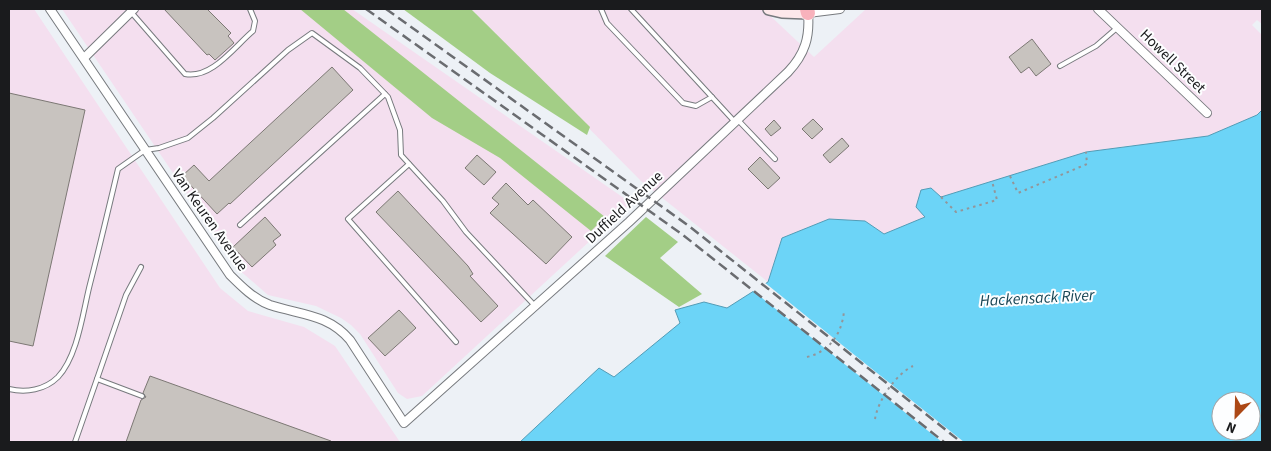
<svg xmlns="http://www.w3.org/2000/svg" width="1271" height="451" font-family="'Source Sans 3',sans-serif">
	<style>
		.industrial { fill: #f4dfef }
		.forest { fill: #a3ce86 }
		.water { fill: #6cd4f7; stroke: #539cb6; fill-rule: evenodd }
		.pier { fill: #edf1f6 }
		.building { fill: #c8c3bf; stroke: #7c7874 }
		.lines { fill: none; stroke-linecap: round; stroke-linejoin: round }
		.lane-casing { stroke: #777a7e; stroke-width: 6 }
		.street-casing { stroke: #777a7e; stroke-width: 10 }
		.secondary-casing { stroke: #777a7e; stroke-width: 14 }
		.highway-casing { stroke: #cdcdcd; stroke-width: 16 }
		.path { stroke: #939599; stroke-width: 2; stroke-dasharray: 2.5 4; stroke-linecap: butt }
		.lane { stroke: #fff; stroke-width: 4 }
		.street { stroke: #fff; stroke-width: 8 }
		.secondary { stroke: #fde8eb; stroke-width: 11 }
		.highway { stroke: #f8b2bc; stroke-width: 14 }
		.rail { stroke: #6a6c70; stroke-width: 2.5; stroke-dasharray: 10 5; stroke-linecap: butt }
		.labels { text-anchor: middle; stroke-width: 4; stroke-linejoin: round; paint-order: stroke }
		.street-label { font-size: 15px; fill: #1a1b1d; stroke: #fdfeff }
		.water-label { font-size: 16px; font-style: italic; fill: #184655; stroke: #fdfeff }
	</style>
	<rect width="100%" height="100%" fill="#edf1f6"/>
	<g class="industrial">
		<polygon points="9,9 34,9 220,288 248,311 304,327 335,346 400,442 9,442"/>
		<polygon points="62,9 352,9 631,203 422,396 407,399 398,393 360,334 351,325 341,318 316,306 268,295 238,269"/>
		<polygon points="471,9 763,9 814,57 866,9 1262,9 1262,24 1257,20 1252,25 1262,35 1262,110 1257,115 1208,136 1137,148 1133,145 1086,152 941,197 926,217 884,234 865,221 829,219 782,238 768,282 641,181"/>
	</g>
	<g class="forest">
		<polygon points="300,9 343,9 605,217 591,231 500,158 432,118"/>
		<polygon points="403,9 471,9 590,127 587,135 490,73"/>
		<polygon points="646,217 678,242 660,258 702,294 679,307 605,256"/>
	</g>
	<path class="water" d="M 1262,110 L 1262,442 L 520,442 L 599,368 L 614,377 L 680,323 L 675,310 L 704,302 L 727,308 L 768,282 L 782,238 L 829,219 L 865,221 L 884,234 L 925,217 L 916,207 L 921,190 L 931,188 L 941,197 L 1086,152 L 1208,136 L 1257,115 ZM 1221,401 L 1251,401 L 1251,431 L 1221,431 Z"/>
	<polygon class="pier" points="764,282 867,365 964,442 942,442 752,290"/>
	<g class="building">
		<polygon points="164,9 207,9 231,33 228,36 234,43 215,60 209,54 207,55"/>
		<polygon points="1032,39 1051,64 1036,76 1029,67 1021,73 1009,57"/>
		<polygon points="332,67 353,90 230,204 229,203 217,214 182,176 194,165 209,181"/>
		<polygon points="9,93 85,110 33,346 9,341"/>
		<polygon points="813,119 823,129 812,139 802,129"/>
		<polygon points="774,120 781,128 771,136 765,129"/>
		<polygon points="842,138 849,146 830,163 823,155"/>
		<polygon points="477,155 496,172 484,185 465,168"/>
		<polygon points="760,157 780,178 768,189 748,169"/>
		<polygon points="506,183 528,205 533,200 572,237 546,264 490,213 499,204 492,198"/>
		<polygon points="398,191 468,266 473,274 470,276 498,306 481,322 376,212"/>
		<polygon points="265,217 281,235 273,241 276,245 252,267 233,247"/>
		<polygon points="399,310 416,328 385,356 368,338"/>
		<polygon points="150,376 331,441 331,442 126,442 141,400 146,397 143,393"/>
	</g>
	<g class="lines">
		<defs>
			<g id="lane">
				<polyline points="601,9 607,23 683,103 696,106 712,97"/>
				<polyline points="631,9 734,121"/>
				<path d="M 131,12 L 185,74 C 212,79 234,47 253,31 L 255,21 L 250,9"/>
				<polyline points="1060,66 1096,46 1118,27"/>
				<polyline points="737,119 775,159"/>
				<polyline points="409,164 348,219 456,342"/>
				<polyline points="240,225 385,94"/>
				<polyline points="141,267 126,295 97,379 142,396"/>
				<path d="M 9,389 C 26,393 45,390 58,377 C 78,356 83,311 90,284 C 100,245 109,207 118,169 L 145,150 L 159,148 L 188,138 L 213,118 L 288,50 L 312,33 L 360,68 L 388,97 L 400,130 L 401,155 L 443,201 L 466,232 L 536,307"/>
				<polyline points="75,442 97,379"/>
			</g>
			<g id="street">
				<path d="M 50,9 L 230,275 C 242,287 254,299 270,305 C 301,315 328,314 350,340 L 404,423 L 629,222 L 788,72 C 805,54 810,37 808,13 L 840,9"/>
				<polyline points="1098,9 1207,113"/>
				<polyline points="84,58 134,9"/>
			</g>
			<polyline id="secondary" points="769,9 782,12 808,13"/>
			<polyline id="highway" points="807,9 808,13"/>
		</defs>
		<use href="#lane" class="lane-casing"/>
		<use href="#street" class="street-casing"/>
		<use href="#secondary" class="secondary-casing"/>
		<use href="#highway" class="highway-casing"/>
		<g class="path">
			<polyline points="1010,176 1018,193 1087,164 1086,152"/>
			<polyline points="941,197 956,212 997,200 992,181"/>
			<path d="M 807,357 C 829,352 842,334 844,311"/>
			<path d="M 875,419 C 878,400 896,374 913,366"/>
		</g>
		<use href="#lane" class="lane"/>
		<use href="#street" class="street"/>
		<use href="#secondary" class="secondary"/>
		<use href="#highway" class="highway"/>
		<g class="rail">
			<polyline points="366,9 683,235 944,442"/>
			<polyline points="386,9 689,226 961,442"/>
		</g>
	</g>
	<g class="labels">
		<g class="street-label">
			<text transform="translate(1173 61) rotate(44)" y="5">Howell Street</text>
			<text transform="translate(624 207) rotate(-43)" y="5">Duffield Avenue</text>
			<text transform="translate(210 220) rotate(55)" y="5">Van Keuren Avenue</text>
		</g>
		<g class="water-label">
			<text transform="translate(1037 297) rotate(-3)" y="6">Hackensack River</text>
		</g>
	</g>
	<rect width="1271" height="451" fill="none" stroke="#1a1b1d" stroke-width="20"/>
	<g transform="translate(1236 416) rotate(203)"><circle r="24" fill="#fdfeff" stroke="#a2a3a5"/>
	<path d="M0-4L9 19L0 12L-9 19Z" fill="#ac4816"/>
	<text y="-8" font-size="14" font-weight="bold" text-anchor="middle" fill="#1a1b1d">N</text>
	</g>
</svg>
